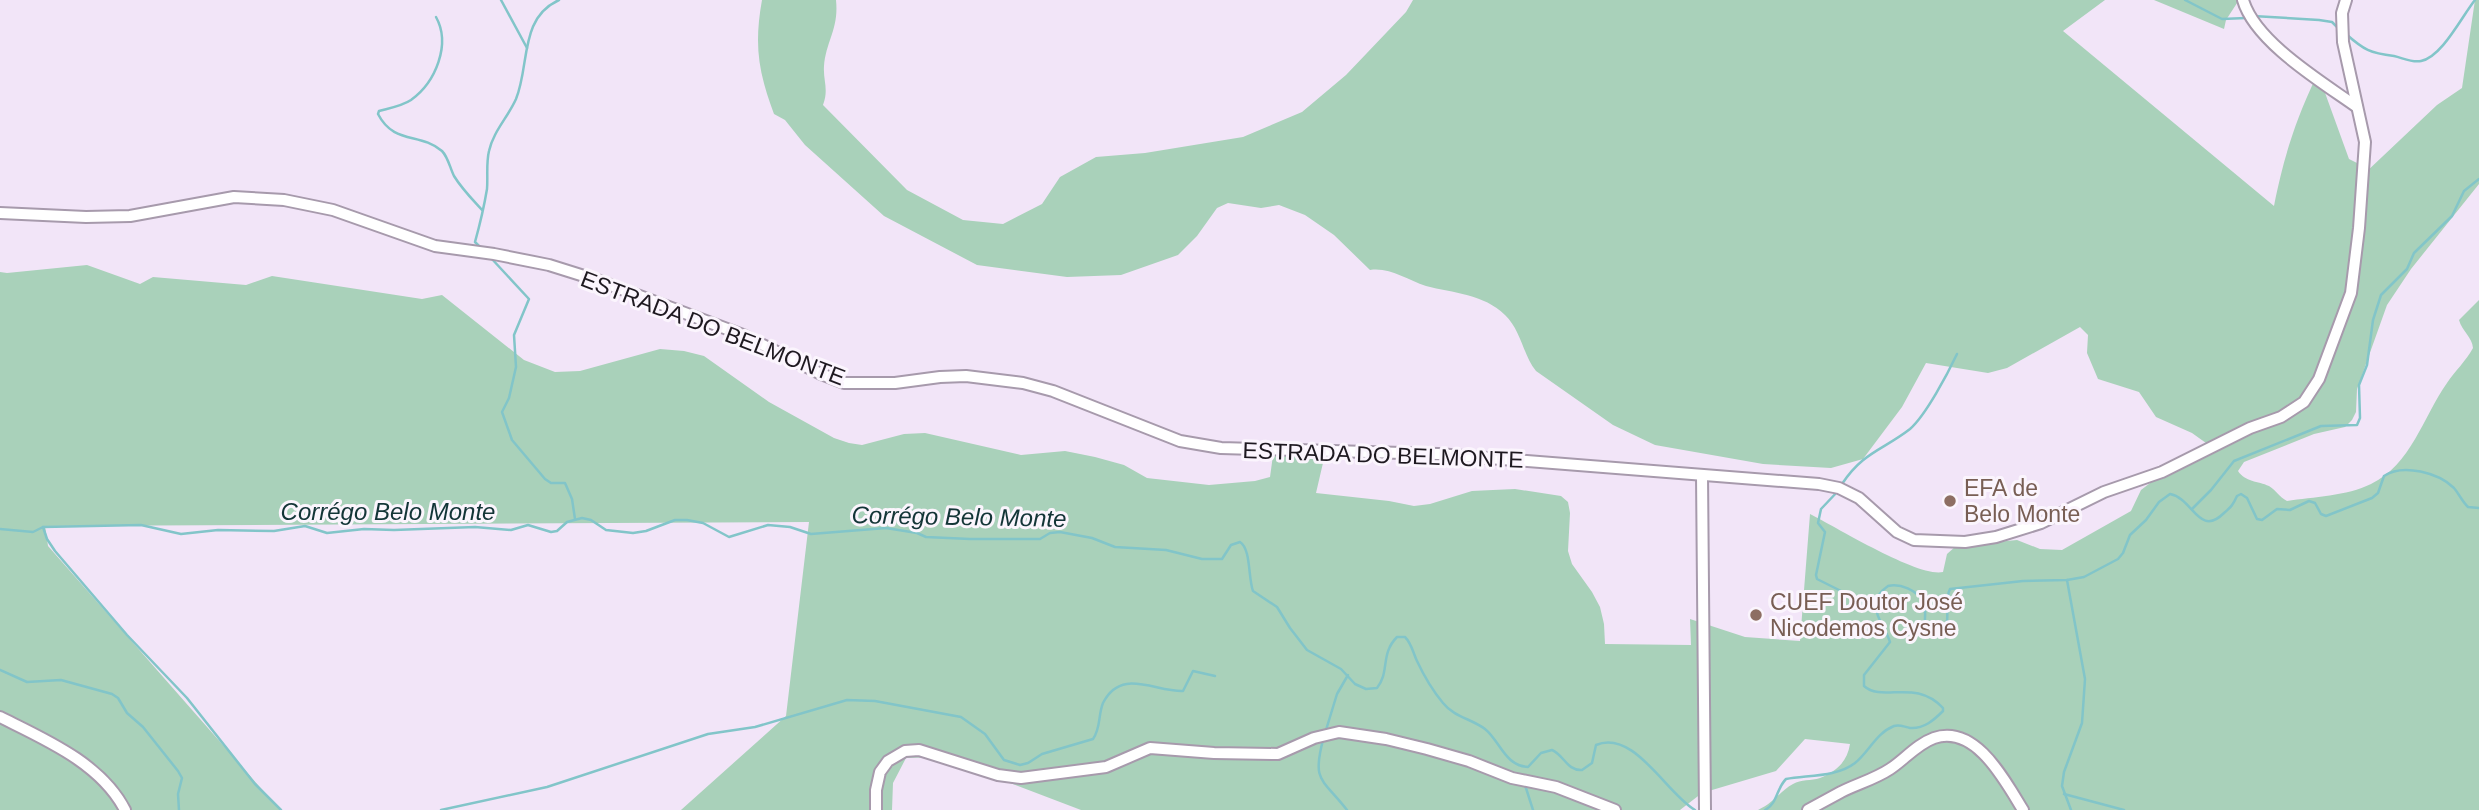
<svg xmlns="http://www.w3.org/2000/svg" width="2479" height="810" font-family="Helvetica,sans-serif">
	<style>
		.green { fill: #a9d1ba }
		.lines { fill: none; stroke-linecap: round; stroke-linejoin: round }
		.stream { stroke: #82c5c9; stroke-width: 2.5 }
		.minor-casing { stroke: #a79aac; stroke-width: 14 }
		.minor { stroke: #fff; stroke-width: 10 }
		.education-dot { fill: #8d6e63; stroke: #fbf5fd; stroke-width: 2.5 }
		.labels { text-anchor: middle; stroke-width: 6; stroke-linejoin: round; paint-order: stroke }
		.street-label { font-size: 23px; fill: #1e1920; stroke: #fbf5fd }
		.education-label { font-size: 23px; fill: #785e54; stroke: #fbf5fd; text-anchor: start }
		.water-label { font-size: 24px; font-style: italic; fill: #133537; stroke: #fbf5fd }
	</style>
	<rect width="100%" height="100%" fill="#f2e5f8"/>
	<g class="green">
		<path d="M 762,0 L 836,0 C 839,29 826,41 824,66 C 823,81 829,89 823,105 L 907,190 L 963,220 L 1003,224 L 1042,204 L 1060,177 L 1096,157 L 1145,153 L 1243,137 L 1302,112 L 1346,75 L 1406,12 L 1413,0 L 2105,0 L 2063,31 L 2274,206 C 2284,156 2295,122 2316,77 L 2320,79 L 2349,159 L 2357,163 L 2364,174 L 2437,105 L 2462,88 L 2475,0 L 2479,0 L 2479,184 L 2411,269 L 2387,305 L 2357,389 L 2356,412 L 2352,420 L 2345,427 L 2314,434 L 2244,462 L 2238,471 C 2245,482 2258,481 2269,486 C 2276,490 2279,497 2287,501 C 2313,497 2347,496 2371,484 C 2411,465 2423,417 2447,383 C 2455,371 2466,361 2473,348 C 2472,337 2462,331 2459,320 L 2479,300 L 2479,810 L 1758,810 C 1775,802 1780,791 1793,784 C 1801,779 1811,781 1820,778 C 1837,771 1847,762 1850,744 L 1805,739 L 1776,771 L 1702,793 L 1680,810 L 1081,810 L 942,757 L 906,758 L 893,783 L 892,810 L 681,810 L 786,716 L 809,522 L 45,526 L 48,546 L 280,810 L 0,810 L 0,272 L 7,273 L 87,265 L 140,284 L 153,277 L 246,285 L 272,276 L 422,299 L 442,295 L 524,360 L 555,372 L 580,371 L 660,349 L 684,351 L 704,356 L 769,402 L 834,438 L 849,443 L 862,445 L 904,434 L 925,433 L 1021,455 L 1065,451 L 1095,457 L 1124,465 L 1147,478 L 1209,485 L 1255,481 L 1270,477 L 1274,448 L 1326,450 L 1316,493 L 1389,501 L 1414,506 L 1430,504 L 1472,491 L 1493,490 L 1515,489 L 1561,496 L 1568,502 L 1570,513 L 1568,551 L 1572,564 L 1592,592 L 1600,607 L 1604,624 L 1605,644 L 1691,645 L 1690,619 L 1745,637 L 1800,641 L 1810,514 C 1836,527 1919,578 1943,572 L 1947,554 L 1956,546 L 2017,540 L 2040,549 L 2062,550 L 2131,511 L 2141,490 L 2191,452 L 2206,443 L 2192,433 L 2156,417 L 2139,392 L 2098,379 L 2087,353 L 2088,335 L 2080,327 L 2007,368 L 1988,373 L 1926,363 L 1902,407 L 1863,459 L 1831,468 L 1763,464 L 1655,445 L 1613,425 L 1536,371 C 1523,355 1521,330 1505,315 C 1484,294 1453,293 1426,286 C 1407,280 1390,267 1370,270 L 1334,235 L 1305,215 L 1279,205 L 1261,208 L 1228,203 L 1217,208 L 1197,236 L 1178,255 L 1121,275 L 1067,277 L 977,265 L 884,216 L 805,145 L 785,120 L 774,114 C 758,71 754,45 762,0 Z"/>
		<polygon points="2154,0 2239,0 2226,20 2224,29"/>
	</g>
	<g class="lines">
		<g class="stream">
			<polyline points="501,0 527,48"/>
			<polyline points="2185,0 2222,19 2246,18"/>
			<polyline points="2253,16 2319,20 2332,22 2338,28"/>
			<path d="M 436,17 C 451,44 436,82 411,100 C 402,106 390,108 379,111 L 378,114 C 394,145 420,132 442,151 C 448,157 450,168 454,176 C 462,189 472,199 482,210"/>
			<path d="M 2346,34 C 2364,50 2370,53 2394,56 C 2403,58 2412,63 2421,61 C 2442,57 2462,16 2475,0"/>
			<path d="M 481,248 L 475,242 C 480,224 484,207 487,189 C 488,177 486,163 489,151 C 493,132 508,117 516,99 C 530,65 519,18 559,0"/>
			<polyline points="491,258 529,299 514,335 516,367 509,398 502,412 512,440 545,479 551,483 565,483 572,499 575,519"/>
			<path d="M 1842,484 C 1863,452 1883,450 1910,429 C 1926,415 1948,373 1957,354"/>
			<polyline points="1839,490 1821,509 1818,523 1825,532 1816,575 1817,579 1877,609"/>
			<polyline points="2192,509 2211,490 2234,461 2321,426 2357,425 2360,418 2359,385 2367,365 2373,320 2381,295 2407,269 2414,253 2452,216 2464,191 2479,179"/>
			<polyline points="43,527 47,539 55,551 127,635 187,698 255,784 281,810"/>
			<path d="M 0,529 L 33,532 L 43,527 L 141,525 L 181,534 L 218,530 L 274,531 L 305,526 L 327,533 L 364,529 L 394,530 L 475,527 L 511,530 L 528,525 L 551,532 L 557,531 L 567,522 L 582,518 L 591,520 L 606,530 L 633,533 L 646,531 L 675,520 L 687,520 L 703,523 L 729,537 L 768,525 L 790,527 L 811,534 L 886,528 L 917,533 L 926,537 L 970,539 L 1040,539 L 1050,533 L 1060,532 L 1092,538 L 1115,547 L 1166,550 L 1202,559 L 1222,559 L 1231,545 L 1240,542 C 1251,549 1248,577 1253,591 L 1277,607 L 1290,628 L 1307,650 L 1341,669 L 1355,684 L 1366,689 L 1377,688 C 1390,672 1380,654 1397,637 L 1405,637 C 1412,644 1413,653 1417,661 C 1424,676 1433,691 1443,703 C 1454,717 1472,719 1485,729 C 1500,741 1505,766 1528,767 L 1541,753 L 1552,750 C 1564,755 1567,771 1582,770 L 1592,763 L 1596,745 C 1634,729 1666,793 1695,810"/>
			<polyline points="2067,580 2085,679 2082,723 2064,772 2062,786 2071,810"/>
			<polyline points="0,670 27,682 61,680 112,694 118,698 127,713 143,727 178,771 182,778 178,794 179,810"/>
			<polyline points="1326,730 1337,694 1348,675"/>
			<path d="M 1323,740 C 1312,782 1322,778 1347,810"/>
			<polyline points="1525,785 1533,810"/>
			<polyline points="2064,794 2124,810"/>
			<path d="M 441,810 L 547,787 L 708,734 L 755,727 L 847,700 L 875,701 L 961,717 L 985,734 L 1004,760 L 1020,765 L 1028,763 L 1042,754 L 1093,739 C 1101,728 1098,715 1103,703 C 1121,667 1155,692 1183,691 L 1193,671 L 1215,676"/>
			<path d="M 1765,810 C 1778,803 1776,789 1786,779 C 1808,775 1837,777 1855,763 C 1869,752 1876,733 1894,726 C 1900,724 1904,727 1910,728 C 1924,729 1934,720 1943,711 L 1943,708 C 1915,678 1883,703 1864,686 L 1864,675 L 1890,642 C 1884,623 1862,604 1888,586 C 1900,583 1917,590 1923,602 C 1930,616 1916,629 1938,636 C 1955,624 1942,605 1950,589 L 2023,581 L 2067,580 L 2084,577 L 2118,559 L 2123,553 L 2130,535 L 2146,520 L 2159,502 L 2170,494 C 2193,498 2199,538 2224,513 C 2231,507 2233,505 2237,496 L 2241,494 L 2247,498 L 2257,519 L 2262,520 L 2277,509 L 2290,510 L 2309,501 L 2315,503 L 2321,514 L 2326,516 L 2372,498 L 2378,493 L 2384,476 C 2403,463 2439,473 2454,488 C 2459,494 2462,501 2468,507 L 2479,508"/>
		</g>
		<defs>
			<g id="minor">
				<path d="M 2243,0 C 2255,42 2322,82 2357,107"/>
				<polyline points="0,213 86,217 130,216 234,197 284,200 333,210 435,246 494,254 549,265 600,281 743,335 821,374 844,383 895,383 940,377 966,376 1023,383 1053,391 1180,441 1221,448 1438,454 1819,484 1839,488 1859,498 1897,532 1914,540 1965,542 1996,537 2041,523 2104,492 2162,472 2250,428 2281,417 2304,402 2319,379 2351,293 2359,228 2365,142 2343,42 2342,13 2346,0"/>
				<polyline points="1702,475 1705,810"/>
				<path d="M 0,717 C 44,739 101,763 125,810"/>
				<polyline points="876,810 876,790 880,772 888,761 905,751 919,750 998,775 1021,778 1106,767 1150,748 1214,753 1278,754 1314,738 1339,732 1386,739 1427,749 1469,761 1512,778 1556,787 1615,810"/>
				<path d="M 1808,810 C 1819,804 1830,798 1841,792 C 1857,784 1875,779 1890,769 C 1904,760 1917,744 1934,738 C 1976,724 2005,781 2023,810"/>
			</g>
		</defs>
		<use href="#minor" class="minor-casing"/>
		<use href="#minor" class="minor"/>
	</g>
	<g class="education-dot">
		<circle cx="1950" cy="501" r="7"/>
		<circle cx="1756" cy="615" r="7"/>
	</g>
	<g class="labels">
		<g class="street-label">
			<text transform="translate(713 328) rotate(21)" y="8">ESTRADA DO BELMONTE</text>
			<text transform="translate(1383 455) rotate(2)" y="8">ESTRADA DO BELMONTE</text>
		</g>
		<g class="education-label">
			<text x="1964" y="496">EFA de<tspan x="1964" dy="26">Belo Monte</tspan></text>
			<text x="1770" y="610">CUEF Doutor José<tspan x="1770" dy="26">Nicodemos Cysne</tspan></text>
		</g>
		<g class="water-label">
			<text x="388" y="520">Corrégo Belo Monte</text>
			<text transform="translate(959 517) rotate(1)" y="8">Corrégo Belo Monte</text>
		</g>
	</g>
</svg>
